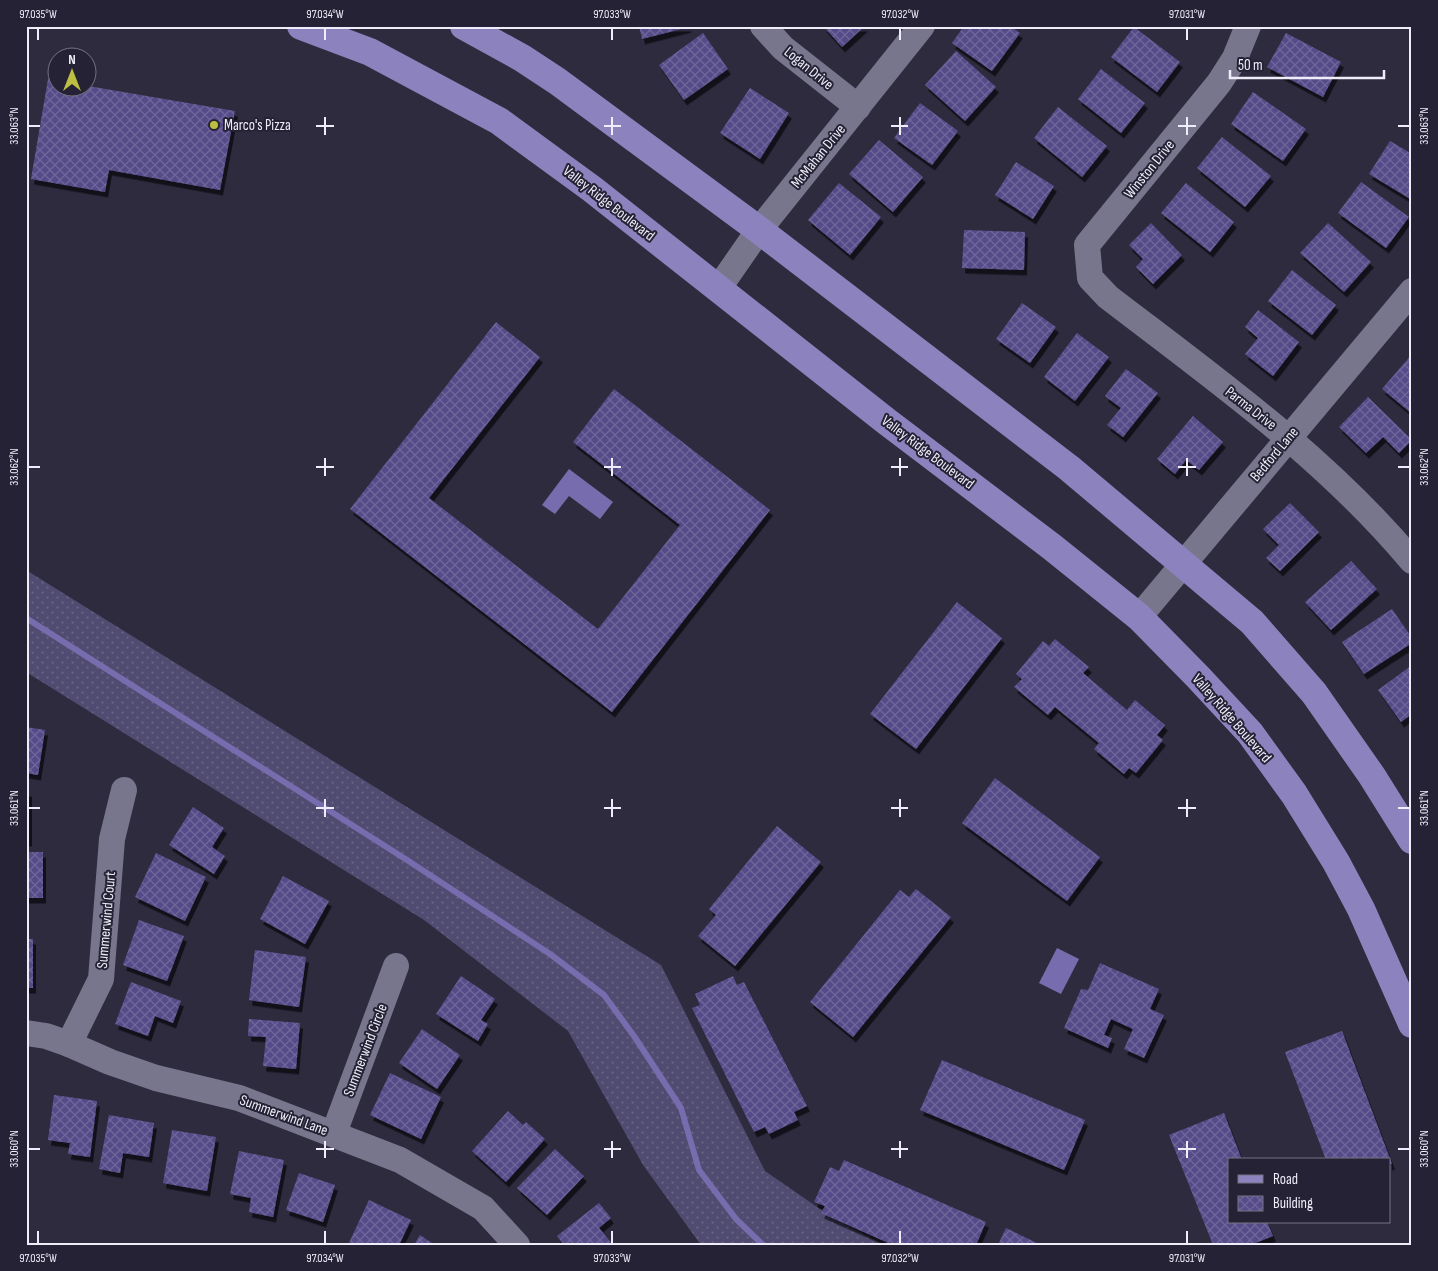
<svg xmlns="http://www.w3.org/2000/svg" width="1438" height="1271" font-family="'Sofia Sans Condensed',sans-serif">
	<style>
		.grass { fill: url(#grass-dots) }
		.water { fill: #776dae }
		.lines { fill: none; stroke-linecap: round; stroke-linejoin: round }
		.stream { stroke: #776dae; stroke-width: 6 }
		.building { fill: url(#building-cross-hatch); filter: url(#shadow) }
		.minor { stroke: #78768c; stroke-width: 26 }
		.major { stroke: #8c83be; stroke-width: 28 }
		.ticks { fill: none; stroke: #eeedf9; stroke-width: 2 }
		.poi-dot { fill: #bebf42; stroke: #242234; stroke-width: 2 }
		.labels { text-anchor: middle; stroke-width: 4; stroke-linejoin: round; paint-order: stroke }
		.street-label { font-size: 15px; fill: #eeedf9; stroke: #242234 }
		.poi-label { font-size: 15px; fill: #eeedf9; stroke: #242234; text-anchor: start }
		.neatline { fill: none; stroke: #eeedf9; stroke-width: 2 }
		.ticks-label { font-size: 12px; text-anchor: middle; fill: #eeedf9 }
	</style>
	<defs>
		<pattern id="grass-dots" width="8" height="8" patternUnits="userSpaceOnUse" patternTransform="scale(1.25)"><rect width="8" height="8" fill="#504b70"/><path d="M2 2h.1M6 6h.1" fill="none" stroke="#6a6585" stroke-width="1.8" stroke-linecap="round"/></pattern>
		<pattern id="building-cross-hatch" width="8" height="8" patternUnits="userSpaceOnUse" patternTransform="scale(1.25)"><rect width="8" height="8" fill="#574c89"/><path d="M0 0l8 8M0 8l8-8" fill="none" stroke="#6f669a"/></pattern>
		<filter id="shadow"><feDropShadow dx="3" dy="5.5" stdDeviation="0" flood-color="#0009"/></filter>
	</defs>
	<rect width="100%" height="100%" fill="#2e2b3e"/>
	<polygon class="grass" points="26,570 661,965 765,1171 836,1220 885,1245 701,1245 643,1165 568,1031 424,920 26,672"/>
	<g class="water">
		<polygon points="569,469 613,502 600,519 569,496 555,514 542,505"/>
		<polygon points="1057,948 1079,959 1061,994 1039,983"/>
	</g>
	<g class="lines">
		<polyline class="stream" points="26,618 407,860 550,954 604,995 634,1036 681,1108 699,1170 736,1219 763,1245"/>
	</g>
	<g class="building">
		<polygon points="639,26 688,26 689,27 642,39"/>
		<polygon points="823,26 865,26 842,47"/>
		<polygon points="964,26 1010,26 1020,33 992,71 952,43"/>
		<polygon points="1134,27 1180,62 1157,92 1111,57"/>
		<polygon points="703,33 728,69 684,100 659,65"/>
		<polygon points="1286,33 1341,62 1323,97 1267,67"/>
		<polygon points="956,51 996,87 965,121 925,85"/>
		<polygon points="1101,69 1145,103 1121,133 1078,99"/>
		<polygon points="48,79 58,80 58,88 88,88 88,86 235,111 220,190 109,170 105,192 31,179"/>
		<polygon points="750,88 789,113 760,159 720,133"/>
		<polygon points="1253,92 1306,129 1283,161 1231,124"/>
		<polygon points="920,103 958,131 932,165 894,138"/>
		<polygon points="1058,107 1107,146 1082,177 1034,138"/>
		<polygon points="1222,137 1271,176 1245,207 1197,168"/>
		<polygon points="879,140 923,177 893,212 849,174"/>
		<polygon points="1390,141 1412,154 1412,200 1369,174"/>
		<polygon points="1016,162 1054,186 1033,219 995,195"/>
		<polygon points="1361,182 1409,217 1386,248 1338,213"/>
		<polygon points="839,183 881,217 850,255 808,220"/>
		<polygon points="1186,183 1234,222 1210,252 1161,213"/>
		<polygon points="1151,223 1182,255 1153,284 1136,267 1143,259 1129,245"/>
		<polygon points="1328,223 1371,262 1344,292 1300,253"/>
		<polygon points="964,230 1025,232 1024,270 962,268"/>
		<polygon points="1292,270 1336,305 1312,335 1268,301"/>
		<polygon points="1022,303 1056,327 1030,363 996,339"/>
		<polygon points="1258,310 1299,342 1273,376 1245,354 1258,338 1245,327"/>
		<polygon points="496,322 540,357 429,498 598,629 680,525 573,442 614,389 770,510 612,712 350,509"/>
		<polygon points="1077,333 1109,357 1075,401 1044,377"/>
		<polygon points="1412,354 1412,412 1411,413 1382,389"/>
		<polygon points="1126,369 1158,393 1123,437 1107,425 1121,408 1105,396"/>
		<polygon points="1368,397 1412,440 1399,453 1383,437 1366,453 1339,427"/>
		<polygon points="1193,416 1223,442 1199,470 1186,460 1175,474 1157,459"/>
		<polygon points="1290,503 1319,532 1280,571 1266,558 1279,545 1263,529"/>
		<polygon points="1351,561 1377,589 1331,630 1305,602"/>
		<polygon points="957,602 1002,638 916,749 870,714"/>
		<polygon points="1392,609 1412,638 1412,643 1364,674 1342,642"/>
		<polygon points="1055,639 1089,667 1083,673 1127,710 1135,700 1165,725 1157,735 1163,740 1136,773 1129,768 1124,774 1094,749 1099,743 1055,707 1048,715 1014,687 1022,679 1016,674 1043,641 1049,646"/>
		<polygon points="1412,665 1412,714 1401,722 1378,690"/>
		<polygon points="26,727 45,730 38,775 26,773"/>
		<polygon points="995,778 1100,857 1067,901 962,823"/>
		<rect x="26" y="791" width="3" height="50"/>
		<polygon points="193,807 224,828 212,847 225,856 214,874 169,845"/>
		<polygon points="777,826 821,862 735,966 698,936 716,915 709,909"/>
		<rect x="26" y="852" width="17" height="46"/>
		<polygon points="156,853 206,877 185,921 135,897"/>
		<polygon points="283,876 329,901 305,944 260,919"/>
		<polygon points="916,889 951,917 853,1037 810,1002 900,890 909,897"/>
		<polygon points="139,920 184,936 167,981 123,965"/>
		<rect x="26" y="939" width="7" height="49"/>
		<polygon points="255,950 306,957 299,1007 249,1000"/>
		<polygon points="1100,963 1159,989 1150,1009 1164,1015 1144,1058 1124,1049 1133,1029 1111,1019 1104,1035 1112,1038 1108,1048 1064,1028 1081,989 1088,990"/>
		<polygon points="461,976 495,999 481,1020 488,1024 478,1041 436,1014"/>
		<polygon points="733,976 737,985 744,982 807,1106 794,1112 798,1120 769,1134 765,1127 754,1132 692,1008 700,1005 695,994"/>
		<polygon points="131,982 181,1001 173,1023 155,1016 148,1036 115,1024"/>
		<polygon points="249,1019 300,1023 296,1069 263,1066 266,1037 248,1036"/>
		<polygon points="422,1029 460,1055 437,1089 399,1063"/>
		<polygon points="1342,1031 1392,1164 1389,1165 1389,1160 1326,1160 1285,1052"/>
		<polygon points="942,1060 1085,1120 1064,1170 920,1110"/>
		<polygon points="390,1073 441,1097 421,1139 370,1115"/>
		<polygon points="54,1095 97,1101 90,1157 68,1154 70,1143 48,1140"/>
		<polygon points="508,1111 523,1125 526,1122 545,1139 506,1182 472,1151"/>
		<polygon points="1224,1113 1242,1160 1229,1160 1229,1222 1267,1222 1273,1236 1250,1245 1213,1245 1169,1135"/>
		<polygon points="109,1115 154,1123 149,1157 123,1153 120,1173 99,1169"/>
		<polygon points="172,1130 216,1137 207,1191 163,1183"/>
		<polygon points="555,1149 584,1176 547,1215 517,1188"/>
		<polygon points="239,1151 284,1160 273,1217 249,1212 251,1198 230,1194"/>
		<polygon points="844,1160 986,1222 976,1245 893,1245 821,1213 825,1206 814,1202 830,1167 839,1171"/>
		<polygon points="299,1173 335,1185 323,1222 286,1210"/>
		<polygon points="369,1200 411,1220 399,1245 348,1245"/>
		<polygon points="599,1203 611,1218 599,1228 613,1245 564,1245 557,1236"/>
		<polygon points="1006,1228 1041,1245 998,1245"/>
		<polygon points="420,1235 435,1245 414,1245"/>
	</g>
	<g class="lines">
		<g class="minor">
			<polyline points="763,26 783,48 858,107"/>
			<path d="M 1248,26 L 1235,58 L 1219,83 L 1087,245 L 1090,278 L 1108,297 C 1215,379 1325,457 1412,561"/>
			<polyline points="718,289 759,230 922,26"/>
			<polyline points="1139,617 1412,291"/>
			<polyline points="26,1033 46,1036 69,1044 110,1062 156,1078 239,1098 400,1160 483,1208 517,1245"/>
			<polyline points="69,1044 101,979 112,839 124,790"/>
			<polyline points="334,1133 396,966"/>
		</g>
		<g class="major">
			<polyline points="301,26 370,52 499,121 592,189 886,421 1052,547 1139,617 1198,677 1250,733 1294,794 1336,862 1361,909 1412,1024"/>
			<polyline points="464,26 522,58 557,81 759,230 1069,468 1252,622 1314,693 1372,776 1412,840"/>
		</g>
	</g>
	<path class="ticks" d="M 38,28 L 38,40M 325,28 L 325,40M 612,28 L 612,40M 900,28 L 900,40M 1187,28 L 1187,40M 325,117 L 325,135M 612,117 L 612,135M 900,117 L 900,135M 1187,117 L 1187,135M 28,126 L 40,126M 316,126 L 334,126M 604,126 L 621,126M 891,126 L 908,126M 1178,126 L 1196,126M 1398,126 L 1410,126M 325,458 L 325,476M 612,458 L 612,476M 900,458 L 900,476M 1187,458 L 1187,476M 28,467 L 40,467M 316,467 L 334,467M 604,467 L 621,467M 891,467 L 908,467M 1178,467 L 1196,467M 1398,467 L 1410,467M 325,799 L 325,817M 612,799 L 612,817M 900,799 L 900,817M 1187,799 L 1187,817M 28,808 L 40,808M 316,808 L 334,808M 604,808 L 621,808M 891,808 L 908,808M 1178,808 L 1196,808M 1398,808 L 1410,808M 325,1141 L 325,1158M 612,1141 L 612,1158M 900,1141 L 900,1158M 1187,1141 L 1187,1158M 28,1149 L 40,1149M 316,1149 L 334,1149M 604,1149 L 621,1149M 891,1149 L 908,1149M 1178,1149 L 1196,1149M 1398,1149 L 1410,1149M 38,1231 L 38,1244M 325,1231 L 325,1244M 612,1231 L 612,1244M 900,1231 L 900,1244M 1187,1231 L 1187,1244"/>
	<circle class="poi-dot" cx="214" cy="125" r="5"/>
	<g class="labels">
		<g class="street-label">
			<text transform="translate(809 68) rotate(39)" y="5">Logan Drive</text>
			<text transform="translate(818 156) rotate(-51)" y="5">McMahan Drive</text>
			<text transform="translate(1149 169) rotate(-51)" y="5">Winston Drive</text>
			<text transform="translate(609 203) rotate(38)" y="5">Valley Ridge Boulevard</text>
			<text transform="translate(1251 408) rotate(38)" y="5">Parma Drive</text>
			<text transform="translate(928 452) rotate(37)" y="5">Valley Ridge Boulevard</text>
			<text transform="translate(1274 454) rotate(-50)" y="5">Bedford Lane</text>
			<text transform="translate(1232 718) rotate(49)" y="5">Valley Ridge Boulevard</text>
			<text transform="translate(106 920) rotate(-85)" y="5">Summerwind Court</text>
			<text transform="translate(365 1050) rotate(-69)" y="5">Summerwind Circle</text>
			<text transform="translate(284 1115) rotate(20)" y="5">Summerwind Lane</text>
		</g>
		<g class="poi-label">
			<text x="224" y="130">Marco's Pizza</text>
		</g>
	</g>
	<rect width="1438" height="1271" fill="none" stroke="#242234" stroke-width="55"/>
	<rect x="1228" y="1158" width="162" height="65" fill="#242234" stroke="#757383"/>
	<rect x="1238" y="1175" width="25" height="8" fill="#8c83be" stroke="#757383"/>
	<text x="1273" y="1184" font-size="15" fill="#eeedf9">Road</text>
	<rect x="1238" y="1196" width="25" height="15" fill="url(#building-cross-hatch)" stroke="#757383"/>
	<text x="1273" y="1208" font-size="15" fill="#eeedf9">Building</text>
	<g transform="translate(72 72)"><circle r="24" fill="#242234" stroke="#757383"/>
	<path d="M0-4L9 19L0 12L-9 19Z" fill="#bebf42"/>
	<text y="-8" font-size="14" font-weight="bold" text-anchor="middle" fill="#eeedf9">N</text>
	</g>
	<path d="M1230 70v8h154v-8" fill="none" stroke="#eeedf9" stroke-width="2.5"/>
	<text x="1238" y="70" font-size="15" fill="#eeedf9" stroke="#242234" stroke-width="4" paint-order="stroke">50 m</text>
	<rect x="28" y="28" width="1382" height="1216" class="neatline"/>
	<g class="ticks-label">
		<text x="38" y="18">97.035°W</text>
		<text x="325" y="18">97.034°W</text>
		<text x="612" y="18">97.033°W</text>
		<text x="900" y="18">97.032°W</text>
		<text x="1187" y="18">97.031°W</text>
		<text transform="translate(14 126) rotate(-90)" y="4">33.063°N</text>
		<text transform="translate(1424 126) rotate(-90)" y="4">33.063°N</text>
		<text transform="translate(14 467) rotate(-90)" y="4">33.062°N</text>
		<text transform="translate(1424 467) rotate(-90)" y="4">33.062°N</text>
		<text transform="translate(14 808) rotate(-90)" y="4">33.061°N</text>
		<text transform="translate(1424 808) rotate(-90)" y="4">33.061°N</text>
		<text transform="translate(14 1149) rotate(-90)" y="4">33.060°N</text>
		<text transform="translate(1424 1149) rotate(-90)" y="4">33.060°N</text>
		<text x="38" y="1262">97.035°W</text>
		<text x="325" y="1262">97.034°W</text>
		<text x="612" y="1262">97.033°W</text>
		<text x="900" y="1262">97.032°W</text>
		<text x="1187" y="1262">97.031°W</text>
	</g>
</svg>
